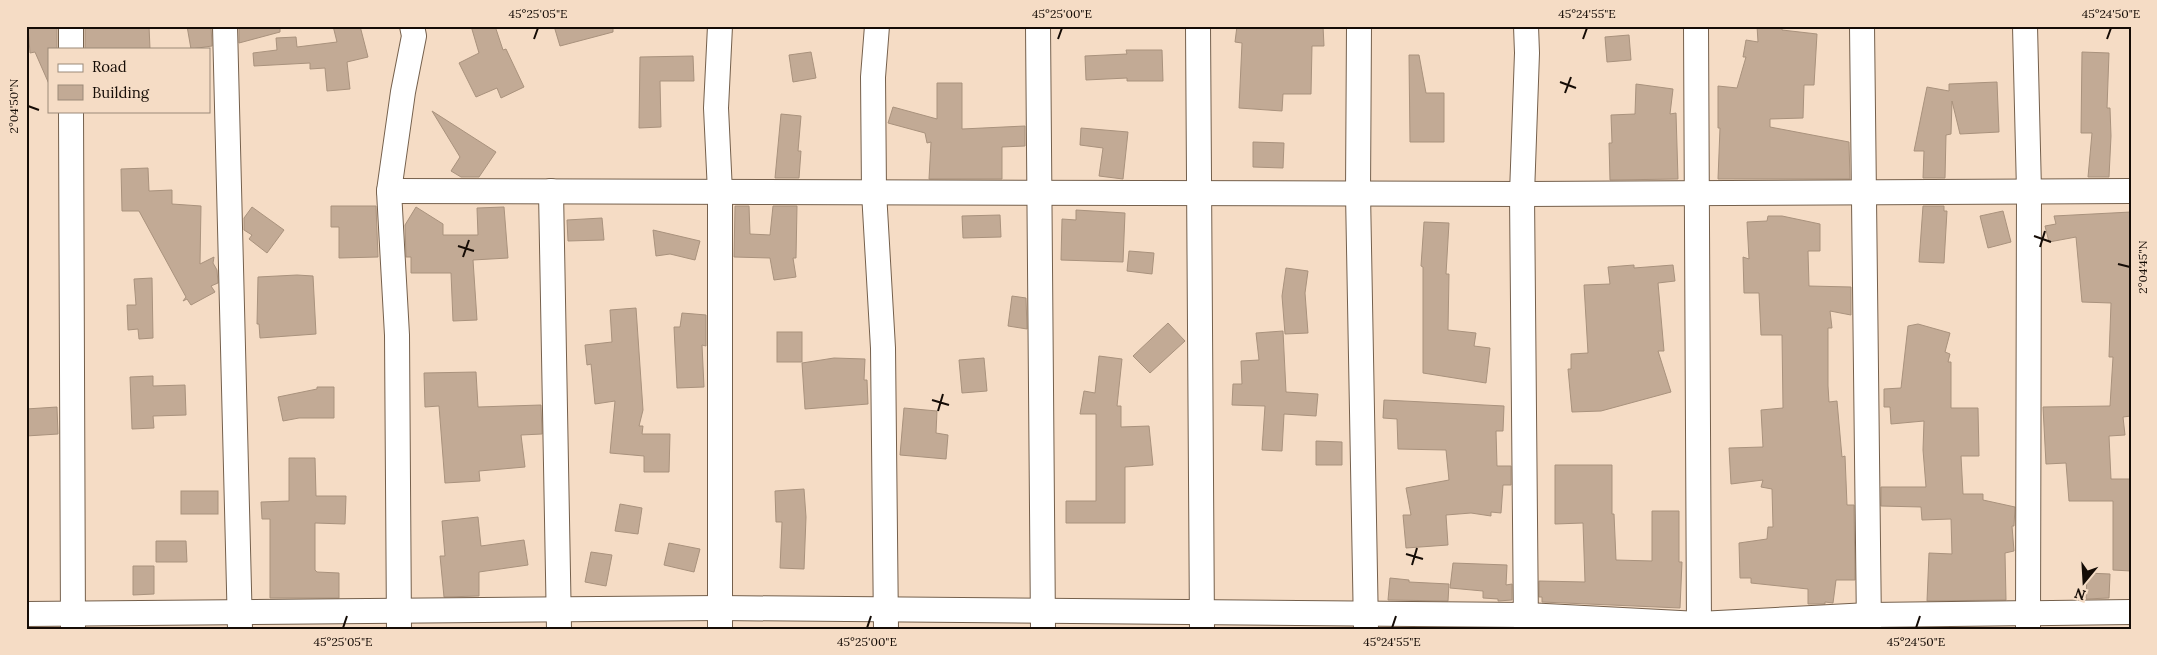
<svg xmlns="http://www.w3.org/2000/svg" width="2157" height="655" font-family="Lora,serif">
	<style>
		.building { fill: #c2aa95; stroke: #a9927d }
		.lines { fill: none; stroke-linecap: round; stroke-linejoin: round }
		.minor-casing { stroke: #75604c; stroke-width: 26 }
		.minor { stroke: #fff; stroke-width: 24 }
		.ticks { fill: none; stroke: #150c06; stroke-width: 2 }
		.neatline { fill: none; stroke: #150c06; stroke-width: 2 }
		.ticks-label { font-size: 12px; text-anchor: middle; fill: #150c06 }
	</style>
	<rect width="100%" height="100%" fill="#f5dcc5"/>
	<g class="building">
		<polygon points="28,26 57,26 57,49 49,49 49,84 35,52 30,53"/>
		<polygon points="85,26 149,26 150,49 85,49"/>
		<polygon points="187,26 211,26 212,46 191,49"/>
		<polygon points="239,26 280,26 280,32 239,43"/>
		<polygon points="333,26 360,26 368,57 347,62 350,89 327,91 325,68 310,69 310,63 254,66 253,53 277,50 276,38 296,37 297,47 337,42"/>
		<polygon points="471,26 495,26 503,50 506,49 524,87 501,98 497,88 476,97 459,63 479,53"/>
		<polygon points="554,26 613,26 613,32 560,46"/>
		<polygon points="1237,26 1323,26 1324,46 1312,46 1311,94 1283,94 1282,111 1239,108 1242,43 1235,42"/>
		<polygon points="1757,26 1782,26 1782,30 1817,34 1814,85 1804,85 1803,118 1770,119 1770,127 1849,142 1850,179 1718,179 1720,128 1718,128 1718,86 1737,88 1746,57 1743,57 1746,40 1758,42"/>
		<polygon points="1629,35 1631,60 1607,62 1605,37"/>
		<polygon points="1126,50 1162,50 1163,81 1127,81 1127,78 1086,80 1085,56 1127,54"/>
		<polygon points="811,52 816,78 793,82 789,55"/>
		<polygon points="2082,52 2109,53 2107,108 2110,108 2111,136 2109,177 2088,177 2092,133 2081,133"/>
		<polygon points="1409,55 1419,55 1426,93 1444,93 1444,142 1410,142"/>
		<polygon points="693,56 694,81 660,81 661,127 639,128 640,57"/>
		<polygon points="1997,82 1999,132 1960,134 1952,101 1951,134 1946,135 1945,178 1923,178 1924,151 1914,151 1927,87 1949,91 1949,84"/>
		<polygon points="937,83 962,83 962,129 1025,126 1025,146 1002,147 1002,179 929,179 931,142 927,143 925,133 888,123 893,107 937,119"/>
		<polygon points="1636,84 1673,89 1670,114 1676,113 1678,179 1610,180 1609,143 1612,143 1611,115 1635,114"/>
		<polygon points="432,111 496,152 479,177 461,177 451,171 460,157"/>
		<polygon points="781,114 801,116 798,151 801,151 799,178 775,178"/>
		<polygon points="1081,128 1128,132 1123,179 1099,176 1103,148 1080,145"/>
		<polygon points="1253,142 1284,143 1283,168 1253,167"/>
		<polygon points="148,168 149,191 172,190 172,204 201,206 200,264 214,257 213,263 217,270 218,283 211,286 215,292 191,305 187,299 183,301 186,297 139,211 122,211 121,169"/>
		<polygon points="331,206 376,206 378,257 339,258 339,227 331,227"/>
		<polygon points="735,206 749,206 750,234 770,235 773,206 797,206 796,258 793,258 796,277 774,280 770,258 734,257"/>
		<polygon points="1923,206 1944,206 1944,211 1947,211 1944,263 1919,262"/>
		<polygon points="252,207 284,230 267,253 249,239 252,235 244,230 244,218"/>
		<polygon points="416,207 443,224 443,235 478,235 477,208 504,207 508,258 473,260 477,320 453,321 451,273 411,273 411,257 406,257 405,225"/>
		<polygon points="1076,210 1125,213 1123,262 1061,260 1062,219 1076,220"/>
		<polygon points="2003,211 2011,242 1988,248 1980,216"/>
		<polygon points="2131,212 2131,416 2123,417 2125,435 2109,436 2111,479 2131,479 2131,571 2113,570 2113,501 2069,501 2066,463 2046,464 2043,407 2110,406 2113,357 2109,357 2111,303 2082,302 2076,237 2049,242 2045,226 2056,224 2054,216"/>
		<polygon points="1000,215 1001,237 963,238 962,216"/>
		<polygon points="1768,216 1782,216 1820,224 1820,251 1808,251 1809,286 1851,287 1851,315 1830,311 1832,328 1828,328 1828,386 1829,402 1837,401 1842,457 1845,456 1847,505 1854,505 1855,580 1836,580 1833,603 1825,602 1825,604 1808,604 1808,589 1751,583 1751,578 1740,578 1739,543 1767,539 1768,527 1773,527 1772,489 1761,487 1763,480 1731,484 1729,448 1763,447 1761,410 1783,408 1782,335 1761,335 1759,293 1744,293 1743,257 1749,259 1747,222 1767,221"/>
		<polygon points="602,218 604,240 568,241 567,220"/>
		<polygon points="1424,222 1449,223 1446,274 1449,274 1448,330 1476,333 1474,346 1490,348 1486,383 1423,373 1423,267 1421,266"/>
		<polygon points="653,230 700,241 695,260 670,254 656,256"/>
		<polygon points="1129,251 1154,253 1152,274 1127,271"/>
		<polygon points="1634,265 1634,268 1673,265 1675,281 1658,283 1664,351 1658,351 1671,392 1601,411 1572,412 1568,369 1571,369 1571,354 1588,353 1584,285 1610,284 1608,267"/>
		<polygon points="1286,268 1308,271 1305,293 1308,333 1285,334 1282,296"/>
		<polygon points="297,275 313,276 316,334 260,338 259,324 257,324 258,277"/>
		<polygon points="152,278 153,338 139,339 138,329 128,330 127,305 136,305 134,279"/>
		<polygon points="1012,296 1026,298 1027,329 1008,326"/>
		<polygon points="636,308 643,410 639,426 643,426 642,434 670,434 669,472 644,472 644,456 610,453 615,401 595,404 591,364 587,365 585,345 612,342 610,310"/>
		<polygon points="682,313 706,315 706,346 702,345 704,387 677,388 674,327 680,327"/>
		<polygon points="1168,323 1185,341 1150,373 1133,356"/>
		<polygon points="1918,324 1950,333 1945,352 1950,354 1948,362 1951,362 1951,408 1978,408 1979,456 1961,456 1963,494 1983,494 1983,500 2015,507 2014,526 2012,526 2014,551 2005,553 2006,600 1927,601 1929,553 1952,554 1951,519 1922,520 1921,507 1881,506 1881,487 1926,487 1923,450 1924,421 1891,424 1890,407 1884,407 1884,389 1901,388 1908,326"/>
		<polygon points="1283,331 1286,392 1318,394 1316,416 1284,414 1282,451 1262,450 1265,406 1232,405 1233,384 1242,384 1241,361 1259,360 1256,333"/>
		<rect x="777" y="332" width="25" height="30"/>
		<polygon points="1099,356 1122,359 1117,406 1121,406 1121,427 1149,426 1153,465 1125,467 1125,523 1066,523 1066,501 1096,501 1096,414 1080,414 1084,391 1095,393"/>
		<polygon points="834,358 865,359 864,380 867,380 868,404 805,409 802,363"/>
		<polygon points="984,358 987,391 962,393 959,360"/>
		<polygon points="476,372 478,407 541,405 542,434 521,435 525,467 479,471 480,481 445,483 439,406 425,407 424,373"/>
		<polygon points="153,376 153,386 185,385 186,415 153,416 154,428 132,429 130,377"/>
		<polygon points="317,387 334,387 334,418 299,418 283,421 278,397 317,389"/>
		<polygon points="1384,400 1504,406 1503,431 1496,431 1497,466 1511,466 1511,485 1503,485 1501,513 1491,512 1491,516 1471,513 1446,515 1448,545 1406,548 1403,515 1411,515 1406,488 1449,480 1446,450 1398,449 1397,419 1383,418"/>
		<polygon points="57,407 58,434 26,436 26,409"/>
		<polygon points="904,408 937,411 936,433 948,435 946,459 900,455"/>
		<polygon points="1316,441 1342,442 1342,465 1316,465"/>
		<polygon points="289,458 315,458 316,496 346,496 345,524 315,523 315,570 317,572 339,573 339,598 270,598 270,519 262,519 261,502 289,501"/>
		<polygon points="1555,465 1612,465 1612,514 1614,514 1616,560 1652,561 1652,511 1679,511 1679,562 1682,562 1680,608 1542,602 1542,597 1539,597 1539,581 1585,582 1583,523 1555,524"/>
		<polygon points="804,489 806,517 804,569 780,568 782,522 776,522 775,491"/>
		<rect x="181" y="491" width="37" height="23"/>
		<polygon points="620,504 642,508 638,534 615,531"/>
		<polygon points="478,517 481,546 524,540 528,565 479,572 479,596 444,597 440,556 445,556 442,521"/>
		<polygon points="156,541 186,541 187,562 156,562"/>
		<polygon points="669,543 700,549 694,572 664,565"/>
		<polygon points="591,552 612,555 606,586 585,582"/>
		<polygon points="1453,563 1507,565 1506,585 1512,584 1512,600 1498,601 1498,599 1483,598 1483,591 1450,588"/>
		<polygon points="133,566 154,566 154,594 133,595"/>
		<polygon points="2087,573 2110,574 2109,598 2086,599"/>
		<polygon points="1390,578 1409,580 1409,582 1449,584 1448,601 1388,600"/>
	</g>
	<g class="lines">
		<defs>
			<g id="minor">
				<polyline points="71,26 71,49"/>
				<polyline points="225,26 240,629"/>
				<polyline points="720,26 716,108 720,192 720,629"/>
				<polyline points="877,26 873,77 874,192 883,348 886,629"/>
				<polyline points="1038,26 1043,629"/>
				<polyline points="1198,26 1202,629"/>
				<polyline points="1359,26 1358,193 1366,629"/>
				<polyline points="1526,26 1527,53 1522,194 1526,629"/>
				<polyline points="1696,26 1699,629"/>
				<polyline points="1862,26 1869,629"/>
				<polyline points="2025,26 2029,191 2028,629"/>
				<polyline points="71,111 73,629"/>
				<polyline points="389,191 1522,194 2131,191"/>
				<polyline points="551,191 559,629"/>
				<polyline points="26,614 720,608 1526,615 1699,624 1869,615 2131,612"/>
				<polyline points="399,629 397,335 389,191 403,92 414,36 412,26"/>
			</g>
		</defs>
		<use href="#minor" class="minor-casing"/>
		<use href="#minor" class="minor"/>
	</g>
	<path class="ticks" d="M 534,39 L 538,28M 1058,39 L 1062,28M 1583,39 L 1587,28M 2107,39 L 2111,28M 1560,82 L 1576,88M 1565,93 L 1571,77M 28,106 L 39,110M 2034,236 L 2051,242M 458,246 L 474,251M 2040,247 L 2045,231M 463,257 L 469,240M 2118,264 L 2130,267M 932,400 L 949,405M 938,411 L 943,394M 1406,554 L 1423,559M 1412,565 L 1417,548M 343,628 L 347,616M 867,628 L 871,616M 1392,628 L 1396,616M 1916,628 L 1920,616"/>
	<rect width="2157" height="655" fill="none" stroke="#f5dcc5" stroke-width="55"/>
	<rect x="48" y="48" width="162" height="65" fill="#f5dcc5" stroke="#9b8979"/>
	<rect x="58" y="64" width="25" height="8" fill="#ffffff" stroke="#9b8979"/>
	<text x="92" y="72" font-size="15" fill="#150c06">Road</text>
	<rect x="58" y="85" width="25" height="15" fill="#c2aa95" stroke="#9b8979"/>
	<text x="92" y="98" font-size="15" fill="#150c06">Building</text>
	<g transform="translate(2084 582) rotate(198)" stroke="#f5dcc5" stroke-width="4" paint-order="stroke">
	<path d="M0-4L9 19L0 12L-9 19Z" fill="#150c06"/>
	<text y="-8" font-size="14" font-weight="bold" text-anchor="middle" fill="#150c06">N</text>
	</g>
	<rect x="28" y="28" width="2102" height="600" class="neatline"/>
	<g class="ticks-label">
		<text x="538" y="18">45°25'05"E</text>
		<text x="1062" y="18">45°25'00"E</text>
		<text x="1587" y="18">45°24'55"E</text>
		<text x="2111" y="18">45°24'50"E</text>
		<text transform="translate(14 106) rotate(-90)" y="4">2°04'50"N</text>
		<text transform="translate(2143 267) rotate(-90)" y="4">2°04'45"N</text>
		<text x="343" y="646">45°25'05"E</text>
		<text x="867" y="646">45°25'00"E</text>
		<text x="1392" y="646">45°24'55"E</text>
		<text x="1916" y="646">45°24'50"E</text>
	</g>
</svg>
